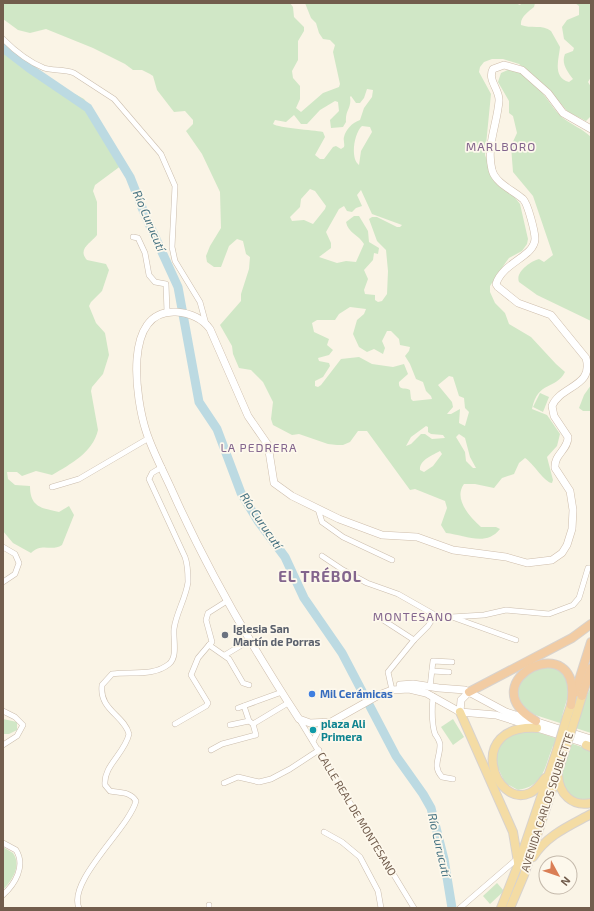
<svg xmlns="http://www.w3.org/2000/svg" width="594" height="911" font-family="'Exo 2',sans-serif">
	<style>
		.green { fill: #d0e7c6; fill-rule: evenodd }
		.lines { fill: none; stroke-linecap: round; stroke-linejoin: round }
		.river { stroke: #bcdae2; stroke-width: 9 }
		.minor-casing { stroke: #cbbdad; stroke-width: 6 }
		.secondary-casing { stroke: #cebdab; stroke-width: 8 }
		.primary-casing { stroke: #d8d2cd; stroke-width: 10 }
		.trunk-casing { stroke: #d8d2cd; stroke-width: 10 }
		.minor { stroke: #fff; stroke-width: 5 }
		.secondary { stroke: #fff; stroke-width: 7 }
		.primary { stroke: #f4dca4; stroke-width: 8 }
		.trunk { stroke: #f2cca3; stroke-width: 8 }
		.primary-bridge-casing { stroke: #d8d2cd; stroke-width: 10; stroke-linecap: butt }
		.primary-bridge { stroke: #f4dca4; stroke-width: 8 }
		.worship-dot { fill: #6b7280; stroke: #fdf8ec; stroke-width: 1.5 }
		.shop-dot { fill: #3f7fe0; stroke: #fdf8ec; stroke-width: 1.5 }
		.culture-dot { fill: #0f9aa8; stroke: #fdf8ec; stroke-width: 1.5 }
		.labels { text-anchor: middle; stroke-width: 3.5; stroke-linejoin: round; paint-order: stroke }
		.worship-label { font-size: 11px; font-weight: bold; fill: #5b616d; stroke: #fdf8ec; text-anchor: start }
		.shop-label { font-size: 11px; font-weight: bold; fill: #366cbe; stroke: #fdf8ec; text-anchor: start }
		.culture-label { font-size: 11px; font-weight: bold; fill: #0d838f; stroke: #fdf8ec; text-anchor: start }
		.street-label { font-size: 11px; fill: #725d4d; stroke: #fdf8ec }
		.neighbourhood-label { font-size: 12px; letter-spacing: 1px; fill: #83658d; stroke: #fdf8ec }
		.water-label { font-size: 12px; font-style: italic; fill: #487483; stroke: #fdf8ec }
		.district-label { font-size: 15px; font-weight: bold; letter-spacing: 1px; fill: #83658d; stroke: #fdf8ec }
	</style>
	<rect width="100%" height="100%" fill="#faf4e6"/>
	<g class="green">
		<path d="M 3,3 L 290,3 L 293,7 L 294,17 L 304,27 L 304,31 L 298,41 L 298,60 L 292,71 L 293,78 L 300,86 L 300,99 L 296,108 L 301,112 L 323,93 L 339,87 L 340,84 L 333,52 L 335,45 L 330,40 L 323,39 L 319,33 L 316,23 L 311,18 L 305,3 L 515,3 L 520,5 L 522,3 L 535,3 L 534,7 C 528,12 520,17 521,25 C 530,29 543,24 551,31 L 560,47 C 559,59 552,77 569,82 L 573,79 C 567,71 561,63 565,54 L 573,51 L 574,48 L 564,39 L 562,27 L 567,20 L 579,15 L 579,6 L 575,3 L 591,3 L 591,77 L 588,82 L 591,87 L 591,116 L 586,121 L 568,112 L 546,87 L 519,64 L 503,59 L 492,59 L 484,62 L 480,67 L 479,72 L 491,94 L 485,155 L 488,163 L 520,204 L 528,239 L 527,244 L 522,251 L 509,258 L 506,262 L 490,286 L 490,292 L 495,303 L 505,313 L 509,324 L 531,337 L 556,364 L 565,372 C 556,390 538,380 532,409 L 547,415 L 560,434 L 557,446 L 547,457 L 553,480 L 552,483 C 545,483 533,463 525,458 L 519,463 L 514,474 L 502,478 L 494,488 L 475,484 L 464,484 C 453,499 470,517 481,527 L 496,527 L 500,529 C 486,547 465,535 446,533 L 441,525 L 447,508 L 445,501 L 415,489 L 410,490 L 367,431 L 358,431 L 350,442 L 343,445 L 337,445 L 328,444 L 299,434 L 292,435 L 273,425 L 271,419 L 273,402 L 263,382 L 251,370 L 239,368 L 233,354 L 232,346 L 220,325 L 241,301 L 241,294 L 249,269 L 250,257 L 246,254 L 243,241 L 237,239 L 229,246 L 221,267 L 214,267 L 207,262 L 206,256 L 210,246 L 221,228 L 220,192 L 202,154 L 186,131 L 193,124 L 193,120 L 185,111 L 174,112 L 157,90 L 153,76 L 150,74 L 142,70 L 133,70 L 125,64 L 93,48 L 46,29 L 30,33 L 18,30 L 3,19 ZM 367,89 L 373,90 L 372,97 L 364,108 L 360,120 C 352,123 346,129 344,137 C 343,140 345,144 344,147 L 341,149 L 336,146 L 333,147 L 324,159 L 320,159 L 315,155 L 325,137 L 323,132 C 313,130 279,128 273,124 L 275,120 L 286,122 L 294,115 L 301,124 L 307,124 L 320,110 L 335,101 L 338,102 L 339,111 L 330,120 L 331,128 L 343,127 L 346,122 C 345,110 352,108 350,97 L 351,96 L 356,103 L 360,103 L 364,98 ZM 362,126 L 370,127 L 372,132 L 361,151 L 359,165 C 350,159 354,133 362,126 ZM 310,189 L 315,191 L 326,206 L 325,209 L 313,224 L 304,220 L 292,221 L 290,217 L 300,207 L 301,199 ZM 361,190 L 372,214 L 402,225 L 400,227 L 397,227 L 377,217 L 372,217 L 369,219 L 377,241 L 386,250 L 388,271 L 387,294 L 382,301 L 378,302 L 375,300 L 375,295 L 365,294 L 364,290 L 368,279 L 364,270 L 373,260 L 374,253 L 378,254 L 379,248 L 369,242 L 368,231 L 359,216 L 354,216 L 346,222 C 348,233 359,235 364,244 L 356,262 L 346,261 L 337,263 L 319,257 L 331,248 L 331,243 L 326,232 L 339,209 L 344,206 L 347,211 L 352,212 L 356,208 L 362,206 L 357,195 ZM 350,307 L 366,309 L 364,314 L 357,320 L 353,334 L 359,347 L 367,352 L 374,349 L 383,354 L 385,348 L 382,341 L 387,331 L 391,331 L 399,339 L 400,345 L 410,347 L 409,351 L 405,356 L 410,364 L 416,379 L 423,382 L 426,391 L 431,396 L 432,399 L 413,401 L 411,399 L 410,390 C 406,387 398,391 399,382 L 408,374 L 404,364 L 393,367 L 372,364 L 359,357 L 341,359 L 321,385 L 318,387 L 315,386 L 315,381 L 323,377 L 330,366 L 329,363 L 319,361 L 318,358 L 329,355 L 333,350 L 327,345 L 329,339 L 314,332 L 312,323 L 317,320 L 335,320 L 339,314 ZM 449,376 L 453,377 L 459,396 L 464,398 L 465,408 L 469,412 L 465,426 L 459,423 L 460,409 L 451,414 L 447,414 L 453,407 L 452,402 L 438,385 ZM 426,426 L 428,427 L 428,432 L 431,434 L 443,435 L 445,438 L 432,439 L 425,434 L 421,434 L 411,444 L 406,446 L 411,437 ZM 459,434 L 465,438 L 470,457 L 476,468 L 473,468 L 466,461 L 465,452 L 456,437 ZM 440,451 L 442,454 L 433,466 L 424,472 L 420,470 C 419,460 433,455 440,451 Z"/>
		<path d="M 3,52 L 11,59 L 22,62 L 32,68 L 53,89 L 61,93 L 75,94 L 84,99 L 97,116 L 122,165 L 95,185 L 93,191 L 97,202 L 97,235 C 91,243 77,249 87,260 L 106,264 L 109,270 L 102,291 L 91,302 L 89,306 L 96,323 L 105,333 L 109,355 L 103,374 L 92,387 L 91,391 L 98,430 C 93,452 71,464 52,475 L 36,471 L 22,476 L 17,472 L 7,472 L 8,479 L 15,485 L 30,486 C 30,507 41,508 59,512 L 69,506 L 74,515 L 62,545 C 51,552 42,542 31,553 L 13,543 L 3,531 Z"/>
		<path d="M 510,69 C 536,73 546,103 563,118 C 572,125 583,129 591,137 L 591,321 L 537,295 L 519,282 C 515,272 531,261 539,259 L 544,262 L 553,255 L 533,196 L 513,172 L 511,146 L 517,133 L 513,116 L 509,113 L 509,101 L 498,82 L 501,73 Z"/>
		<polygon points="591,385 591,411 583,411 579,408 584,395"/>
		<polygon points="540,393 549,397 543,412 533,407"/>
		<path d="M 555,665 C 577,686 568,692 562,717 L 578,721 L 583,703 L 591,687 L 591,733 L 529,713 L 517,698 L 518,683 L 537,667 Z"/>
		<polygon points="3,719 17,722 17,730 9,734 3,734"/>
		<polygon points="453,719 464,737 453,745 441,727"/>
		<path d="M 517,731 L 534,731 L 591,750 L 591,798 C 579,803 564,796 561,782 C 560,772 566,760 570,750 L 553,746 C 544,768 544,786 518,790 L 505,783 L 494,759 L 504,737 Z"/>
		<path d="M 3,847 L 13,853 C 22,866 12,880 3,890 Z"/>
		<polygon points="497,883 504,891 490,904 483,896"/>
	</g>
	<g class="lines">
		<polyline class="river" points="3,48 29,68 88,108 130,177 145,215 178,287 199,402 217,429 241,493 258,521 285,557 304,598 342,653 396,756 423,794 431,808 444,859 452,908"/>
		<defs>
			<g id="minor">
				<path d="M 3,39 C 14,50 29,62 44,68 C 53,71 64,69 74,73 L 114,99 L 161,154 L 175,186 L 172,247 L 175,261 L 200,302 L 206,324"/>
				<polyline points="133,237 138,238 145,253 149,275 155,282 166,284 167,312"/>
				<polyline points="52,487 79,479 149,438"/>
				<polyline points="318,509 322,522 343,537 392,560"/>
				<polyline points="3,547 15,554 19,563 15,574 3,582"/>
				<polyline points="322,556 343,570 367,583 398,594 435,615 428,626 414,640 388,672 392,690"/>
				<polyline points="227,601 208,613 206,620 212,642 209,645 229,659 243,683 249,685"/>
				<polyline points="435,615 451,617 484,615 506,610 549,614 573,605 579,598 588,568"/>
				<polyline points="377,616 414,640"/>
				<polyline points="452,617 516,640"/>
				<polyline points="225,655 250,640"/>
				<polyline points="432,671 449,672"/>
				<polyline points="430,687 433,661 452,662"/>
				<path d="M 433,696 C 432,708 431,722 435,734 C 437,737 440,741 440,745 C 440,758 432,766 442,777 L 453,779"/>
				<polyline points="244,706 249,721"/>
				<polyline points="238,708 282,692"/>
				<polyline points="3,711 15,717 23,725 17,736 3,745"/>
				<polyline points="299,719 414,908"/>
				<polyline points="175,724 206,706 208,703 191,675 198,658 209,645"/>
				<polyline points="230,725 249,721 253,724"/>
				<polyline points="313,741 323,722"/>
				<polyline points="211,750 222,744 256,735 253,724 288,703"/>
				<polyline points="224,783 238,777 259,782 271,779 290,769 319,750"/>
				<polyline points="324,832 342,842 360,857 378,891 381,908"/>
				<path d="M 3,843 L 16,850 C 26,866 15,884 3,895"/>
				<path d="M 79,908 C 67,881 129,828 136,801 C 130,791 119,793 110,791 L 105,785 C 103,766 125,753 129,734 C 124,715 99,710 102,685 L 112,674 C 130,671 153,677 169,664 C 178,657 173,639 174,629 C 176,613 186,598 188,582 C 188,573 188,565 185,557 L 149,479 L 152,473 L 162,467"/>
				<polyline points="209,908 209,905"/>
				<polyline points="460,908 518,858"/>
			</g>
			<g id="secondary">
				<polyline points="400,685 413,684 439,688 465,690 506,712 591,739"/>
				<polyline points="460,712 461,700 469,692"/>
				<path d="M 591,745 L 496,715 L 460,712 L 426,693 L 409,689 L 392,690 L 379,695 L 331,722 L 310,723 L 299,719 C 252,647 209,573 174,495 C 165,474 153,453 146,431 C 136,400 122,309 176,312 C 189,313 202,318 210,329 L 248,416 L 268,445 L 274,483 L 292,496 L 339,519 L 382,535 L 417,537 L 453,550 L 506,557 L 527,563 L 552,560 L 562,553 L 567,545 L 572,529 L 573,510 L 570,491 L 555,468 C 554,454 568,450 568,437 L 554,416 L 552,406 C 561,385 594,387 586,358 L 551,315 L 518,303 L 498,287 L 496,284 C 503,262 534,257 535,239 C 535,232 528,204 523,199 C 513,190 496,184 492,170 C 486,146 497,125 499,101 C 500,90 487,80 493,69 L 504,65 L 522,70 L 548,93 L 563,113 L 591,129"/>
			</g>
			<g id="primary">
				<polyline points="460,712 513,832 518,862"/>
				<polyline points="567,717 571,705"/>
				<polyline points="575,719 582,696"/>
				<path d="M 537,728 C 465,724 494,809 530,793 C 537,790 541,783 545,778"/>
				<polyline points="586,745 591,747"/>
				<path d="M 558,775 C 559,794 572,807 591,803"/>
				<path d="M 533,857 C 547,835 569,826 591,814"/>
				<polyline points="501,908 518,865 558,747"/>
				<polyline points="510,908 524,875 565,750"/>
			</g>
			<g id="trunk">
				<polyline points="469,692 572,638 591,624"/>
				<polyline points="575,693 591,642"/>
				<polyline points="582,696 591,668"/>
				<path d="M 536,721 C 466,681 585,623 571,705"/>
			</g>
		</defs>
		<use href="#minor" class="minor-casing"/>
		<use href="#secondary" class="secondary-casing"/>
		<use href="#primary" class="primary-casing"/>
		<use href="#trunk" class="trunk-casing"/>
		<use href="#minor" class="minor"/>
		<use href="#secondary" class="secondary"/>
		<use href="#primary" class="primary"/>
		<use href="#trunk" class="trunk"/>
		<defs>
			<g id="primary-bridge">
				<polyline points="558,747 567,717"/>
				<polyline points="565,750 575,719"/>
			</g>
		</defs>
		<use href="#primary-bridge" class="primary-bridge-casing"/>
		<use href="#primary-bridge" class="primary-bridge"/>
	</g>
	<circle class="worship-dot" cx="225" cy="635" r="4"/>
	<circle class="shop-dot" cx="312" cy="694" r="4"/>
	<circle class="culture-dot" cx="313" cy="730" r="4"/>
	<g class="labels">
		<g class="worship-label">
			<text x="233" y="633">Iglesia San<tspan x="233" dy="13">Martín de Porras</tspan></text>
		</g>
		<g class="shop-label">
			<text x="320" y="698">Mil Cerámicas</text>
		</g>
		<g class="culture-label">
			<text x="321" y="728">plaza Ali<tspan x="321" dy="13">Primera</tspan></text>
		</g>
		<g class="street-label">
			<text transform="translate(547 802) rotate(-72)" y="4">AVENIDA CARLOS SOUBLETTE</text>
			<text transform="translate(357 814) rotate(59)" y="4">CALLE REAL DE MONTESANO</text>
		</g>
		<g class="neighbourhood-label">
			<text x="501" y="151">MARLBORO</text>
			<text x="259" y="452">LA PEDRERA</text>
			<text x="413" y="621">MONTESANO</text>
		</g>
		<g class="water-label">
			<text transform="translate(149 221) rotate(67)" y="4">Río Curucutí</text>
			<text transform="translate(261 521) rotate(56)" y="4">Río Curucutí</text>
			<text transform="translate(439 845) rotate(77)" y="4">Río Curucutí</text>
		</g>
		<g class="district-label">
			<text x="320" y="582">EL TRÉBOL</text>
		</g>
	</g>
	<rect width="594" height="911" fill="none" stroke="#725d4d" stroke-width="8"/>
	<g transform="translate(558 875) rotate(130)"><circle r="19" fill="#fdf8ec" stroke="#c5baac"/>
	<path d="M0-3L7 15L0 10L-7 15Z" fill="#da7e55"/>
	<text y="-6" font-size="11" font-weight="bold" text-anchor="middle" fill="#725d4d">N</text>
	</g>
</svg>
